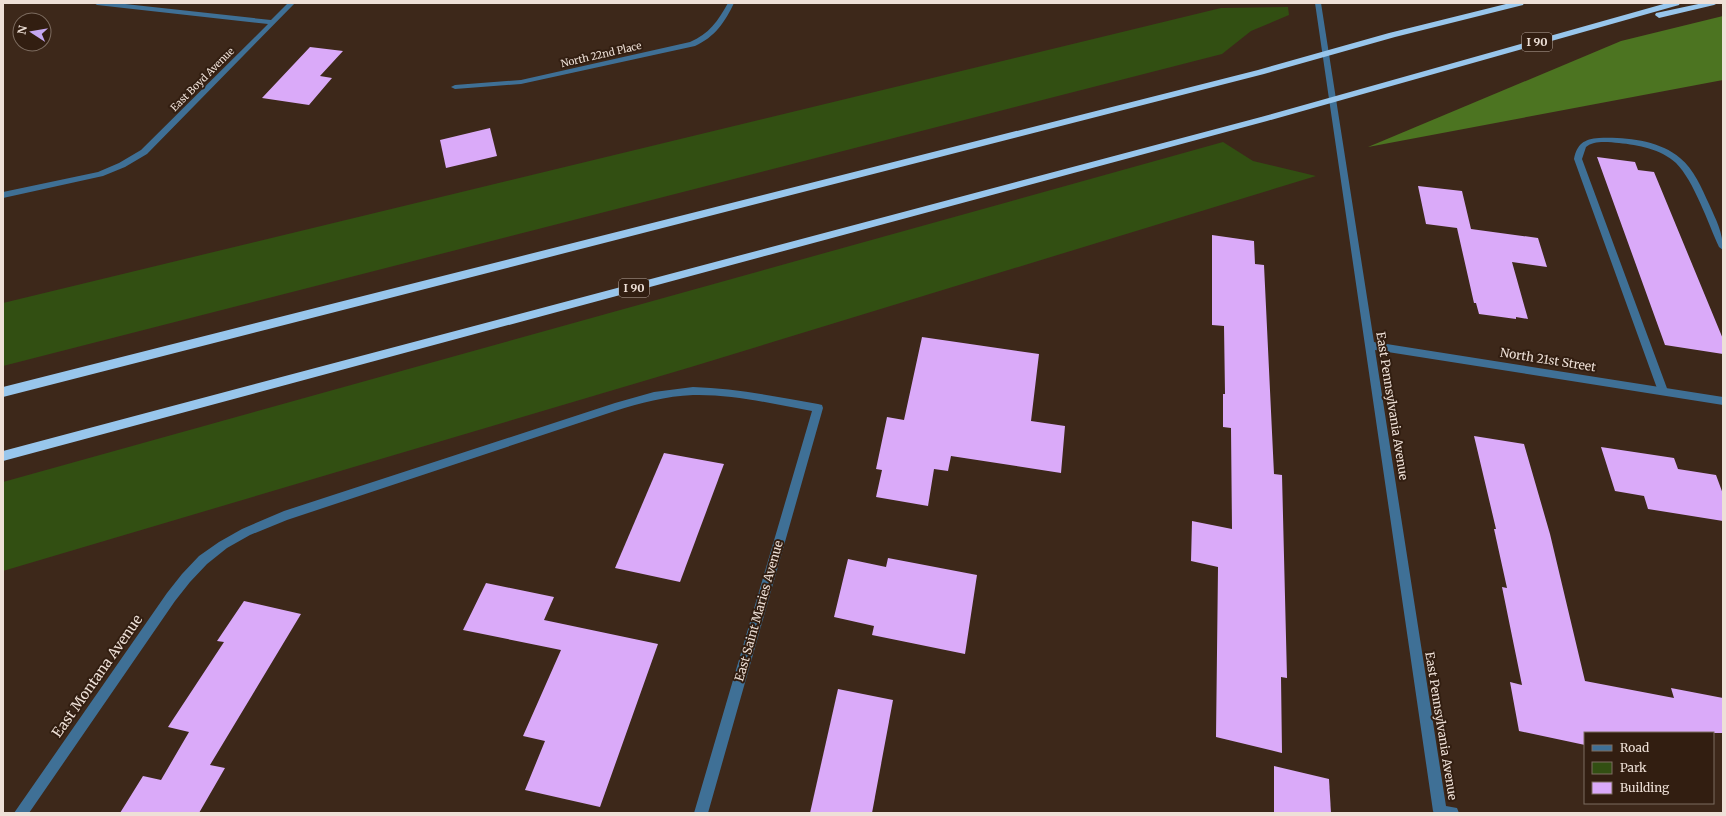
<svg xmlns="http://www.w3.org/2000/svg" width="1726" height="816" font-family="Merriweather,serif">
	<style>
		.green { fill: #324f12 }
		.forest { fill: #4c7421 }
		.building { fill: #daaaf9 }
		.lines { fill: none; stroke-linecap: round; stroke-linejoin: round }
		.service { fill: #3f7096; fill-rule: evenodd }
		.minor { fill: #3f7096; fill-rule: evenodd }
		.motorway { fill: #98c6ec; fill-rule: evenodd }
		.labels { text-anchor: middle; stroke-width: 4; stroke-linejoin: round; paint-order: stroke }
		.far-street-label { font-size: 10px; fill: #eee0d7; stroke: #321e11 }
		.shield { fill: #321e11; stroke: #b6a69c; stroke-width: 1 }
		.shield-label { font-size: 11px; font-weight: bold; fill: #eee0d7 }
		.street-label { font-size: 12px; fill: #eee0d7; stroke: #321e11 }
		.near-street-label { font-size: 14px; fill: #eee0d7; stroke: #321e11 }
	</style>
	<rect width="100%" height="100%" fill="#3d281a"/>
	<g class="green">
		<polygon points="1288,7 1289,15 1251,31 1222,54 3,366 3,303 1221,8"/>
		<polygon points="1223,142 1253,161 1316,176 691,367 3,571 3,482"/>
	</g>
	<polygon class="forest" points="1723,16 1723,80 1368,147 1621,41"/>
	<g class="building">
		<polygon points="310,47 343,51 320,76 332,78 309,105 262,98"/>
		<polygon points="490,128 497,156 446,168 440,140"/>
		<polygon points="1597,157 1635,162 1638,170 1654,172 1723,339 1723,354 1665,345"/>
		<polygon points="1418,186 1462,191 1471,229 1538,238 1547,267 1512,262 1528,319 1516,317 1516,319 1479,314 1476,303 1474,303 1457,228 1426,224"/>
		<polygon points="1212,235 1254,241 1255,264 1264,265 1274,474 1282,475 1287,678 1281,677 1282,753 1216,737 1218,567 1191,561 1192,521 1232,529 1231,428 1223,427 1223,394 1225,394 1224,326 1212,325"/>
		<polygon points="922,337 1039,354 1031,421 1065,426 1061,473 951,456 948,471 934,469 928,506 876,497 882,470 876,469 887,417 904,420"/>
		<polygon points="1474,436 1524,444 1550,534 1585,681 1674,698 1671,688 1723,698 1723,733 1585,733 1585,745 1519,731 1510,682 1522,685 1502,587 1507,588 1494,529 1496,529"/>
		<polygon points="1601,447 1674,458 1678,469 1716,475 1723,494 1723,521 1648,509 1644,496 1615,491"/>
		<polygon points="664,453 724,464 680,582 615,568"/>
		<polygon points="888,558 977,575 965,654 872,635 874,626 834,617 848,559 886,567"/>
		<polygon points="486,583 554,597 544,620 658,644 600,807 525,790 545,741 523,736 561,650 463,630"/>
		<polygon points="244,601 301,614 210,765 225,768 199,813 120,813 143,776 161,780 189,732 168,727 224,642 217,641"/>
		<polygon points="838,689 893,700 872,813 810,813"/>
		<polygon points="1274,766 1329,779 1331,813 1274,813"/>
	</g>
	<g class="lines">
		<path class="service" d="M 1599,138 C 1625,137 1659,140 1680,158 C 1694,169 1702,189 1709,204 C 1716,220 1723,232 1723,250 L 1719,247 C 1708,223 1694,181 1676,163 C 1661,149 1638,145 1619,143 C 1608,142 1594,140 1586,147 L 1582,159 L 1668,391 L 1666,394 L 1660,394 L 1658,391 L 1574,159 C 1577,144 1584,139 1599,138 Z"/>
		<g class="minor">
			<polygon points="94,3 116,3 271,20 288,3 295,3 147,154 125,167 103,176 3,198 3,192 98,172 119,163 141,150 268,24 97,5"/>
			<path d="M 728,3 L 734,3 C 725,22 715,37 695,46 L 521,84 L 455,89 L 451,87 L 455,85 L 521,80 L 690,42 C 709,34 718,21 728,3 Z"/>
			<polygon points="1315,3 1321,3 1374,342 1723,397 1723,405 1375,350 1446,806 1457,808 1459,813 1434,813 1433,811"/>
			<path d="M 693,387 C 735,388 776,397 818,404 L 822,405 L 823,408 L 708,813 L 694,813 L 812,411 C 773,404 733,394 693,395 C 666,396 640,403 615,411 L 287,520 L 250,535 L 227,548 L 207,564 L 190,582 L 175,601 L 29,813 L 14,813 L 167,593 L 182,574 L 199,556 L 219,542 L 242,529 L 284,511 L 615,403 L 654,392 Z"/>
		</g>
		<g class="motorway">
			<polygon points="1510,3 1524,3 1523,5 1395,37 1264,74 3,397 3,387 1258,70 1389,33"/>
			<polygon points="1667,3 1680,3 1679,5 1267,121 3,461 3,451 1261,117"/>
			<polygon points="1703,3 1718,3 1714,5 1659,18 1655,15 1656,13"/>
		</g>
	</g>
	<g class="labels">
		<g class="far-street-label">
			<text transform="translate(601 54) rotate(-13)" y="4">North 22nd Place</text>
			<text transform="translate(202 79) rotate(-45)" y="4">East Boyd Avenue</text>
		</g>
		<g class="shield">
			<rect x="1522" y="33" width="30" height="18" rx="3"/>
			<rect x="619" y="279" width="30" height="18" rx="3"/>
		</g>
		<g class="shield-label">
			<text x="1537" y="46">I 90</text>
			<text x="634" y="292">I 90</text>
		</g>
		<g class="street-label">
			<text transform="translate(1548 360) rotate(9)" y="4">North 21st Street</text>
			<text transform="translate(1392 406) rotate(81)" y="4">East Pennsylvania Avenue</text>
			<text transform="translate(759 611) rotate(-74)" y="4">East Saint Maries Avenue</text>
			<text transform="translate(1441 726) rotate(81)" y="4">East Pennsylvania Avenue</text>
		</g>
		<g class="near-street-label">
			<text transform="translate(97 676) rotate(-55)" y="5">East Montana Avenue</text>
		</g>
	</g>
	<rect width="1726" height="816" fill="none" stroke="#eee0d7" stroke-width="8"/>
	<rect x="1584" y="732" width="130" height="72" fill="#321e11" stroke="#7d6c60"/>
	<rect x="1592" y="745" width="20" height="6" fill="#3f7096" stroke="#7d6c60"/>
	<text x="1620" y="752" font-size="12" fill="#eee0d7">Road</text>
	<rect x="1592" y="762" width="20" height="12" fill="#324f12" stroke="#7d6c60"/>
	<text x="1620" y="772" font-size="12" fill="#eee0d7">Park</text>
	<rect x="1592" y="782" width="20" height="12" fill="#daaaf9" stroke="#7d6c60"/>
	<text x="1620" y="792" font-size="12" fill="#eee0d7">Building</text>
	<g transform="translate(32 32) rotate(282)"><circle r="19" fill="#321e11" stroke="#7d6c60"/>
	<path d="M0-3L7 15L0 10L-7 15Z" fill="#c4a7f1"/>
	<text y="-6" font-size="11" font-weight="bold" text-anchor="middle" fill="#eee0d7">N</text>
	</g>
</svg>
